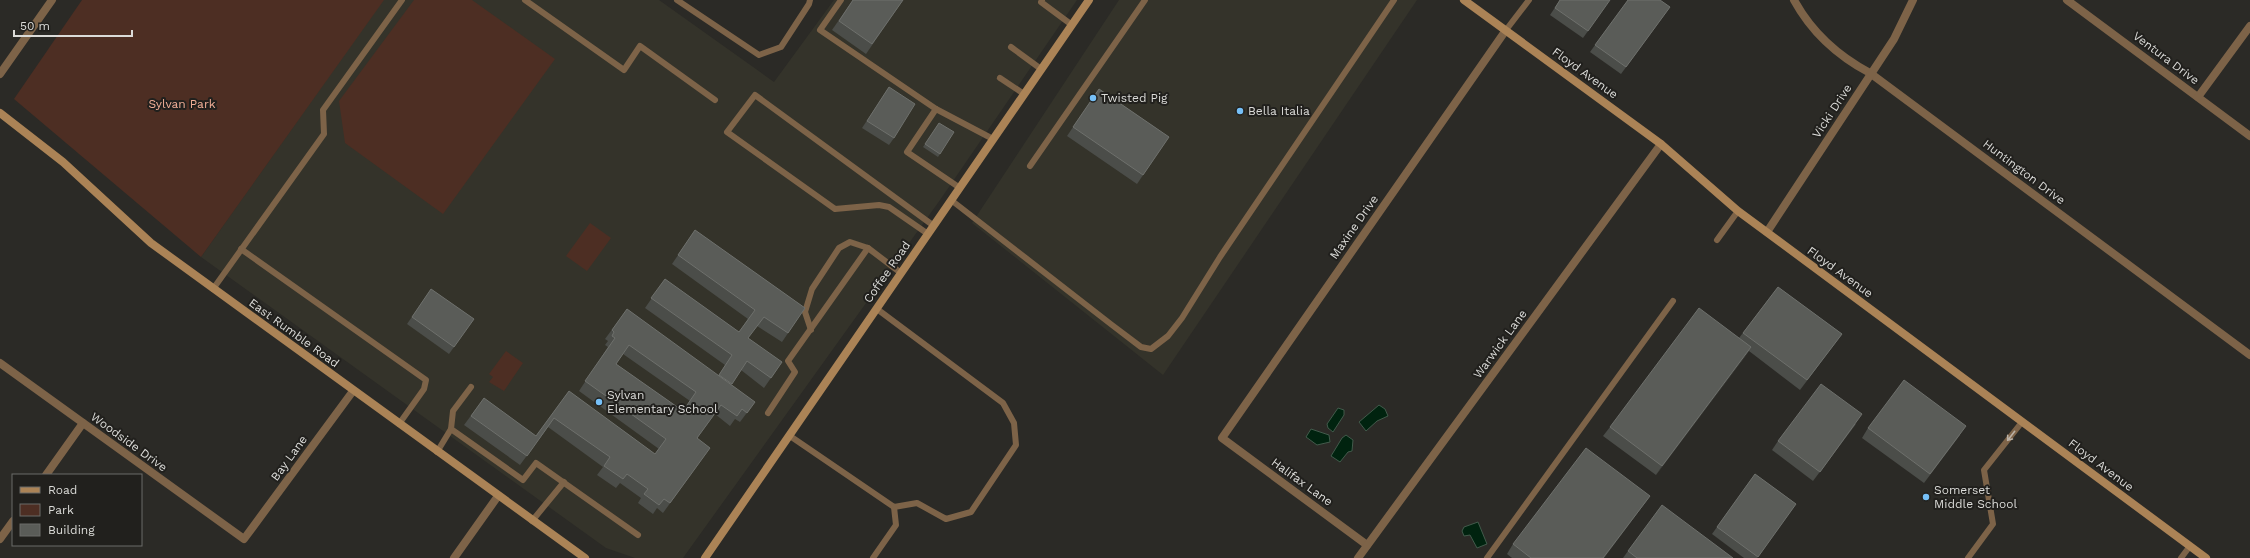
<svg xmlns="http://www.w3.org/2000/svg" width="2250" height="558" font-family="'Work Sans',sans-serif">
	<style>
		.built { fill: #34332a }
		.green { fill: #4d2e23 }
		.water { fill: #00230f; stroke: #425a4b }
		.lines { fill: none; stroke-linecap: round; stroke-linejoin: round }
		.lane { stroke: #7d6348; stroke-width: 6 }
		.street { stroke: #7d6348; stroke-width: 8 }
		.secondary { stroke: #ab8356; stroke-width: 8 }
		.wall { fill: #4b4d49; fill-rule: evenodd }
		.shaded-wall { fill: #383834 }
		.building { fill: #5a5c58; stroke: #6e706c; fill-rule: evenodd }
		.oneway { stroke: #bab1a6 }
		.poi-dot { fill: #76c0f7; stroke: #21201d; stroke-width: 1.5 }
		.labels { text-anchor: middle; stroke-width: 4; stroke-linejoin: round; paint-order: stroke }
		.street-label { font-size: 12px; fill: #dbdbd8; stroke: #21201d }
		.poi-label { font-size: 12px; fill: #dbdbd8; stroke: #21201d; text-anchor: start }
		.park-label { font-size: 12px; fill: #f1ae96; stroke: #21201d }
	</style>
	<rect width="100%" height="100%" fill="#2b2a26"/>
	<g class="built">
		<polygon points="383,0 659,0 774,82 834,0 1077,0 940,200 683,558 635,558 606,548 201,257"/>
		<polygon points="1119,0 1417,0 1163,375 972,223"/>
	</g>
	<g class="green">
		<polygon points="82,0 384,0 201,257 14,99"/>
		<polygon points="414,0 472,0 555,59 443,214 345,143 339,101"/>
		<polygon points="590,223 611,238 587,271 566,256"/>
		<polygon points="506,351 523,363 504,391 489,382 493,377 489,374"/>
	</g>
	<g class="water">
		<polygon points="1379,405 1385,409 1388,416 1377,421 1366,431 1359,422"/>
		<polygon points="1338,408 1344,410 1344,415 1333,432 1328,428 1327,424"/>
		<polygon points="1311,429 1329,435 1330,442 1317,445 1306,437"/>
		<polygon points="1346,435 1353,440 1352,451 1348,452 1340,462 1331,456 1342,438"/>
		<polygon points="1478,522 1487,544 1477,548 1470,535 1464,536 1462,531 1464,527"/>
	</g>
	<g class="lines">
		<g class="lane">
			<polyline points="525,0 624,70 640,46 715,100"/>
			<polyline points="677,0 759,55 781,47 809,4 810,0"/>
			<polyline points="841,0 820,30 936,109 993,139"/>
			<polyline points="1042,0 1041,2 1072,25"/>
			<polyline points="1506,30 1529,0"/>
			<polyline points="1011,47 1041,69"/>
			<polyline points="1000,78 1024,94"/>
			<polyline points="936,109 907,152 960,188"/>
			<polyline points="1030,166 1145,0"/>
			<polyline points="951,200 1112,325 1141,347 1151,349 1168,336 1182,318 1220,257 1394,0"/>
			<polyline points="928,234 889,207 879,205 835,209 727,132 755,95 934,226"/>
			<polyline points="1717,240 1738,211"/>
			<polyline points="241,249 426,380 424,389 399,424"/>
			<polyline points="213,289 324,134 323,110 402,0"/>
			<polyline points="811,330 805,312 812,289 839,248 850,242 868,248 901,273"/>
			<polyline points="471,387 453,411 451,429 523,480 536,463 638,535"/>
			<polyline points="768,413 795,372 788,361 868,248"/>
			<polyline points="790,436 894,507 917,503 946,519 971,512 1016,445 1014,423 1003,403 877,309"/>
			<polyline points="437,452 451,429"/>
			<polyline points="532,521 564,482"/>
			<polyline points="873,558 896,525 894,507"/>
			<polyline points="1487,558 1673,301"/>
			<polyline points="1968,558 1993,524 1984,470 2022,422"/>
			<polyline points="2181,558 2190,546"/>
		</g>
		<g class="street">
			<path d="M 1794,0 C 1812,33 1838,56 1870,73 L 2250,355"/>
			<polyline points="2067,0 2250,136"/>
			<polyline points="0,74 52,0"/>
			<polyline points="2198,97 2250,26"/>
			<polyline points="1767,232 1894,39 1913,0"/>
			<polyline points="0,363 244,539 353,391"/>
			<polyline points="46,475 83,423"/>
			<polyline points="0,539 13,521"/>
			<polyline points="1367,545 1222,438 1506,30"/>
			<polyline points="454,558 498,496"/>
			<polyline points="1358,558 1661,144"/>
		</g>
		<g class="secondary">
			<polyline points="1464,0 1661,144 1738,211 1780,242 2206,558"/>
			<polyline points="0,113 63,162 151,243 585,558"/>
			<polyline points="705,558 1089,0"/>
		</g>
	</g>
	<g class="wall">
		<polygon points="853,0 903,0 866,54 832,30"/>
		<polygon points="1560,0 1588,31 1583,38 1550,15"/>
		<polygon points="1628,0 1670,7 1621,74 1590,52"/>
		<polygon points="889,87 894,138 889,145 862,128"/>
		<polygon points="1099,89 1169,137 1137,184 1067,136"/>
		<polygon points="939,123 954,132 938,157 923,147"/>
		<path d="M 695,230 L 805,308 L 782,342 L 757,326 L 748,338 L 782,362 L 764,388 L 741,370 L 731,385 L 755,402 L 740,422 L 735,419 L 730,426 L 715,414 L 697,438 L 710,448 L 663,513 L 657,508 L 653,514 L 638,503 L 641,498 L 620,483 L 616,488 L 597,475 L 603,467 L 548,427 L 520,465 L 464,425 L 484,398 L 536,436 L 569,391 L 655,454 L 659,449 L 579,391 L 608,347 L 605,345 L 608,341 L 605,339 L 627,309 L 718,376 L 725,365 L 645,308 L 665,279 L 739,332 L 748,319 L 672,264 ZM 623,354 L 690,401 L 683,411 L 616,364 Z"/>
		<polygon points="1778,287 1842,334 1800,390 1749,351 1656,475 1603,436 1610,427 1739,338"/>
		<polygon points="431,289 474,319 449,354 407,324"/>
		<polygon points="1856,424 1813,481 1772,450 1778,441"/>
		<polygon points="1868,428 1960,435 1924,483 1862,438"/>
		<polygon points="1755,474 1796,504 1757,558 1744,558 1712,534"/>
		<polygon points="1650,496 1604,558 1512,558 1507,554 1513,544"/>
		<polygon points="1628,551 1733,558 1623,558"/>
	</g>
	<g class="shaded-wall">
		<polygon points="1751,347 1745,357 1656,475 1662,466"/>
		<polygon points="1650,496 1604,558 1603,558"/>
	</g>
	<g class="building">
		<polygon points="853,0 903,0 872,44 839,21"/>
		<polygon points="1560,0 1610,0 1588,31 1555,8"/>
		<polygon points="1628,0 1660,0 1670,7 1626,67 1595,45"/>
		<polygon points="889,87 915,104 894,138 867,121"/>
		<polygon points="1099,89 1169,137 1143,175 1073,127"/>
		<polygon points="939,123 954,132 940,154 925,144"/>
		<polygon points="695,230 805,308 788,333 764,317 748,338 782,362 771,378 747,361 732,384 719,375 732,355 651,298 665,279 739,332 755,310 678,255"/>
		<polygon points="1778,287 1842,334 1807,380 1743,333"/>
		<polygon points="431,289 474,319 454,347 412,317"/>
		<polygon points="1699,308 1751,347 1662,466 1610,427"/>
		<path d="M 627,309 L 755,402 L 747,413 L 742,409 L 737,416 L 721,405 L 697,438 L 710,448 L 670,503 L 664,499 L 659,505 L 644,494 L 648,489 L 627,474 L 623,479 L 604,466 L 610,457 L 554,418 L 527,456 L 471,416 L 484,398 L 536,436 L 569,391 L 655,454 L 666,439 L 585,381 L 615,338 L 612,336 L 614,332 L 612,330 ZM 629,345 L 696,392 L 683,411 L 616,364 Z"/>
		<polygon points="1904,380 1966,426 1930,474 1868,428"/>
		<polygon points="1821,384 1862,414 1820,472 1778,441"/>
		<polygon points="1586,448 1650,496 1603,558 1531,558 1513,544"/>
		<polygon points="1755,474 1796,504 1758,557 1717,527"/>
		<polygon points="1662,505 1733,558 1637,558 1628,551"/>
	</g>
	<defs><path id="oneway-shaft" d="M-6 0H5M1.5-3L5.5 0L1.5 3" fill="none" stroke-width="1.6" stroke-linecap="round" stroke-linejoin="round"/></defs>
	<use class="oneway" href="#oneway-shaft" transform="translate(2011 436) rotate(128)"/>
	<g class="poi-dot">
		<circle cx="1093" cy="98" r="4"/>
		<circle cx="1240" cy="111" r="4"/>
		<circle cx="599" cy="402" r="4"/>
		<circle cx="1926" cy="497" r="4"/>
	</g>
	<g class="labels">
		<g class="street-label">
			<text transform="translate(2166 58) rotate(37)" y="4">Ventura Drive</text>
			<text transform="translate(1585 73) rotate(36)" y="4">Floyd Avenue</text>
			<text transform="translate(1832 111) rotate(-57)" y="4">Vicki Drive</text>
			<text transform="translate(2024 172) rotate(37)" y="4">Huntington Drive</text>
			<text transform="translate(1354 227) rotate(-55)" y="4">Maxine Drive</text>
			<text transform="translate(887 272) rotate(-55)" y="4">Coffee Road</text>
			<text transform="translate(1840 272) rotate(36)" y="4">Floyd Avenue</text>
			<text transform="translate(294 333) rotate(36)" y="4">East Rumble Road</text>
			<text transform="translate(1500 344) rotate(-54)" y="4">Warwick Lane</text>
			<text transform="translate(129 442) rotate(36)" y="4">Woodside Drive</text>
			<text transform="translate(289 458) rotate(-54)" y="4">Bay Lane</text>
			<text transform="translate(2101 465) rotate(37)" y="4">Floyd Avenue</text>
			<text transform="translate(1302 482) rotate(36)" y="4">Halifax Lane</text>
		</g>
		<g class="poi-label">
			<text x="1101" y="102">Twisted Pig</text>
			<text x="1248" y="115">Bella Italia</text>
			<text x="607" y="399">Sylvan<tspan x="607" dy="14">Elementary School</tspan></text>
			<text x="1934" y="494">Somerset<tspan x="1934" dy="14">Middle School</tspan></text>
		</g>
		<g class="park-label">
			<text x="182" y="108">Sylvan Park</text>
		</g>
	</g>
	<rect x="12" y="474" width="130" height="72" fill="#21201d" stroke="#6b6b68"/>
	<rect x="20" y="487" width="20" height="6" fill="#ab8356" stroke="#6b6b68"/>
	<text x="48" y="494" font-size="12" fill="#dbdbd8">Road</text>
	<rect x="20" y="504" width="20" height="12" fill="#4d2e23" stroke="#6b6b68"/>
	<text x="48" y="514" font-size="12" fill="#dbdbd8">Park</text>
	<rect x="20" y="524" width="20" height="12" fill="#5a5c58" stroke="#6b6b68"/>
	<text x="48" y="534" font-size="12" fill="#dbdbd8">Building</text>
	<path d="M14 30v6h118v-6" fill="none" stroke="#dbdbd8" stroke-width="2"/>
	<text x="20" y="30" font-size="12" fill="#dbdbd8" stroke="#21201d" stroke-width="3" paint-order="stroke">50 m</text>
</svg>
